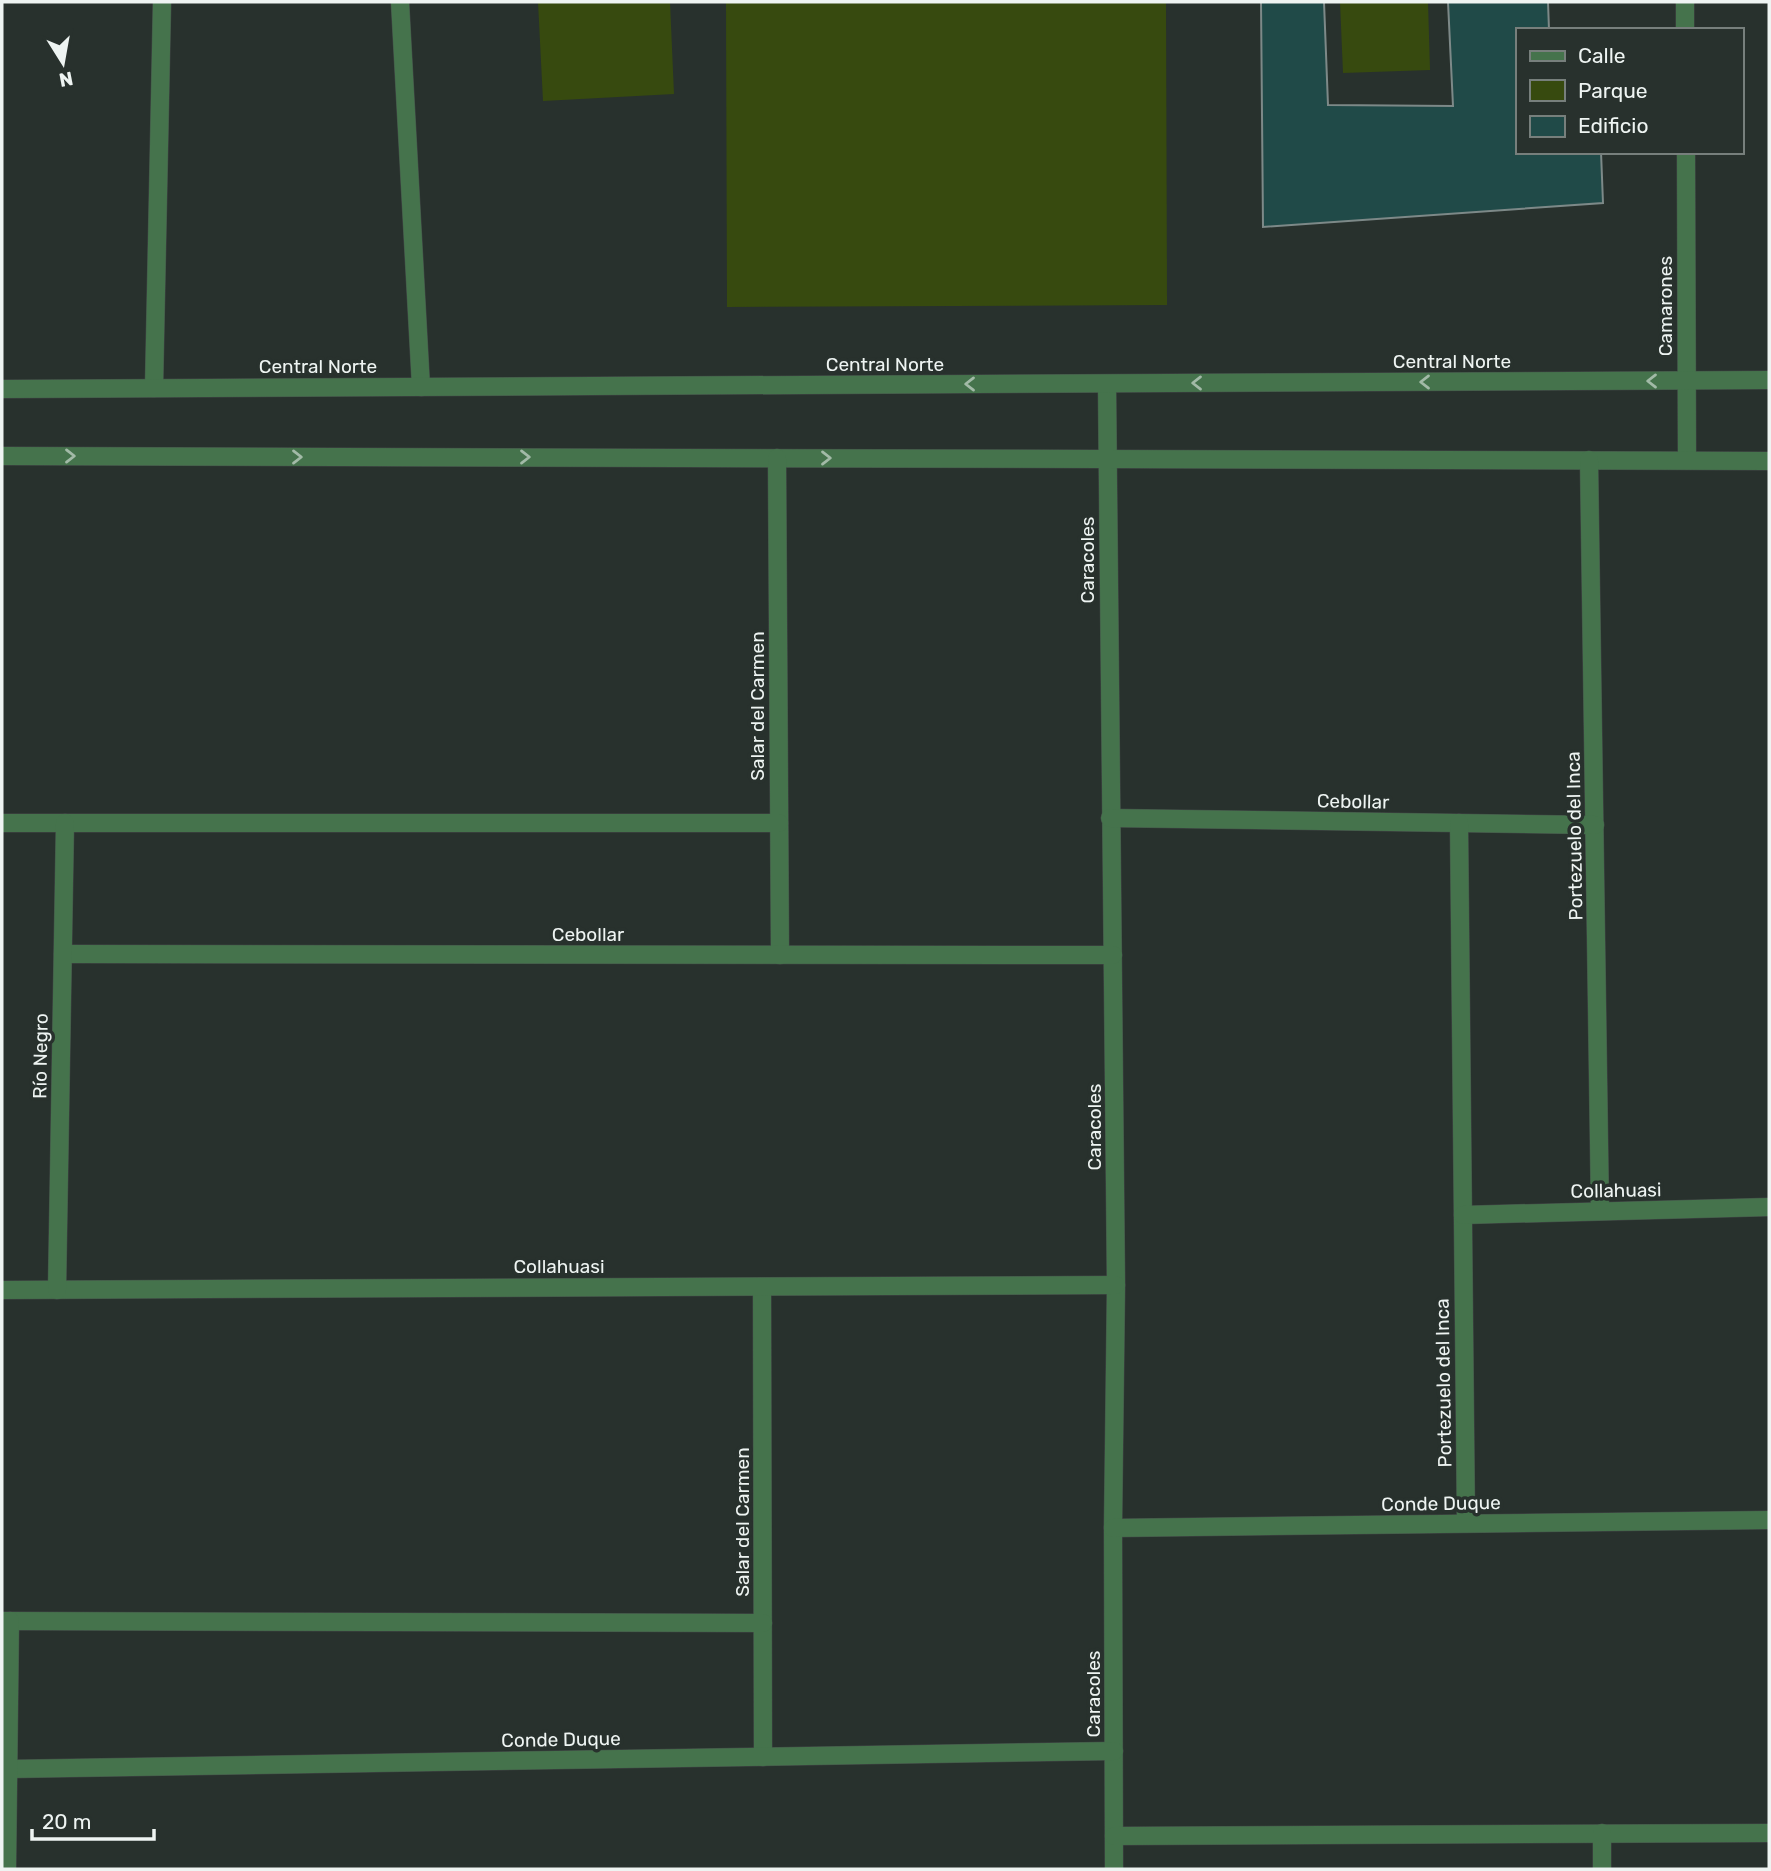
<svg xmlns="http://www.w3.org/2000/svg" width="1771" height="1871" font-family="Rubik,sans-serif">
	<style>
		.green { fill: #374a0f }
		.building { fill: #204a48; stroke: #7d8988; stroke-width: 2 }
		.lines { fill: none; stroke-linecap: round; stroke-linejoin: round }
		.lane-casing { stroke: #444c49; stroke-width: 19 }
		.street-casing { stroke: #444c49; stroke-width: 19 }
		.lane { stroke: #45734c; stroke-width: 18 }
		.street { stroke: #45734c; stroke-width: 18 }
		.oneway { stroke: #a2baa7 }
		.labels { text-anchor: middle; stroke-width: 7; stroke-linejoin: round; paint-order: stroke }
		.street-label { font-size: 19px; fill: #eef4f2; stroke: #28312d }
	</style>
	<rect width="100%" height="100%" fill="#28312d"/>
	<g class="green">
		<polygon points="538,2 670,2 674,94 543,101"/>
		<polygon points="726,2 1166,2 1167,305 727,307"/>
		<polygon points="1340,2 1428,2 1430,70 1343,73"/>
	</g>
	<polygon class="building" points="1261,2 1324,2 1328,105 1453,106 1448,2 1548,2 1549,30 1517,30 1517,152 1601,152 1603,203 1263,227"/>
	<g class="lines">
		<defs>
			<g id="lane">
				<polyline points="400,2 421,387"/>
				<polyline points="154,388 162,2"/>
			</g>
			<g id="street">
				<polyline points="1685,2 1685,30"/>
				<polyline points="1686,152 1687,460"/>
				<polyline points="1107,384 1116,1285 1113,1528 1114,1869"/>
				<polyline points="2,389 1769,380"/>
				<polyline points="2,456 1769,461"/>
				<polyline points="777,458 780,955"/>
				<polyline points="1589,460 1600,1211"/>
				<polyline points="1110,818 1595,825"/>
				<polyline points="2,823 779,823"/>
				<polyline points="1459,823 1466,1523"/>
				<polyline points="63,954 1113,955"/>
				<polyline points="1463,1215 1769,1207"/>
				<polyline points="762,1287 763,1757"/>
				<polyline points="2,1290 1116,1285"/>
				<polyline points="57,1290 65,823"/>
				<polyline points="1113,1528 1769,1520"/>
				<polyline points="2,1621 763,1623"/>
				<polyline points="8,1769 1114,1751"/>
				<polyline points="1114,1836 1769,1833"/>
				<polyline points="7,1869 10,1621"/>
				<polyline points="1602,1869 1602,1833"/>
			</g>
		</defs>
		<use href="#lane" class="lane-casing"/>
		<use href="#street" class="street-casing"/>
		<use href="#lane" class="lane"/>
		<use href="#street" class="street"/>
	</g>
	<defs><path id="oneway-chevron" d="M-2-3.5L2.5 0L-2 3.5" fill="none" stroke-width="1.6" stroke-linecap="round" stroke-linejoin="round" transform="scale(1.75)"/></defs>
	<g class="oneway">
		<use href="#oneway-chevron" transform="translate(1652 381) rotate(180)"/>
		<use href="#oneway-chevron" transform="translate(1425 382) rotate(180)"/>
		<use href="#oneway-chevron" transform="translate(1197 383) rotate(180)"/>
		<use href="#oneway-chevron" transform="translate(970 384) rotate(180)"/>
		<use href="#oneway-chevron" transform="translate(70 456)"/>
		<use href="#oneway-chevron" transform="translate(297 457)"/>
		<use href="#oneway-chevron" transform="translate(525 457)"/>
		<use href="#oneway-chevron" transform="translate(826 458)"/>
	</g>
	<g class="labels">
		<g class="street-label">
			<text transform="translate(1665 306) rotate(-90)" y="7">Camarones</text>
			<text x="1452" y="368">Central Norte</text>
			<text x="885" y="371">Central Norte</text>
			<text x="318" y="373">Central Norte</text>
			<text transform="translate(1087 560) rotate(-90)" y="7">Caracoles</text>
			<text transform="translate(757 706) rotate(-90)" y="7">Salar del Carmen</text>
			<text transform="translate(1353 801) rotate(1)" y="7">Cebollar</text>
			<text transform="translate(1574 836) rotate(-91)" y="7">Portezuelo del Inca</text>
			<text x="588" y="941">Cebollar</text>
			<text transform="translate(40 1056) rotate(-89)" y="7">Río Negro</text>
			<text transform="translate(1094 1127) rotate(-90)" y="7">Caracoles</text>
			<text transform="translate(1616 1190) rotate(-1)" y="7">Collahuasi</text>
			<text x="559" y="1273">Collahuasi</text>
			<text transform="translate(1443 1383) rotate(-91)" y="7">Portezuelo del Inca</text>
			<text transform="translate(1441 1503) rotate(-1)" y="7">Conde Duque</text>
			<text transform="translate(742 1522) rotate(-90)" y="7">Salar del Carmen</text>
			<text transform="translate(1093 1694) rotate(-90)" y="7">Caracoles</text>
			<text transform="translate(561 1739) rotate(-1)" y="7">Conde Duque</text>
		</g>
	</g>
	<rect width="1771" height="1871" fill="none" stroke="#eef4f2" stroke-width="7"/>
	<rect x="1516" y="28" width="228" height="126" fill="#28312d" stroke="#777f7c" stroke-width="2"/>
	<rect x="1530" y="51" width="35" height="10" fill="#45734c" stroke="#777f7c" stroke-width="2"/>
	<text x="1578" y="63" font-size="21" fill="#eef4f2">Calle</text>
	<rect x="1530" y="80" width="35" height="21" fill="#374a0f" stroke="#777f7c" stroke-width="2"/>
	<text x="1578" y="98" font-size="21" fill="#eef4f2">Parque</text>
	<rect x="1530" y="116" width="35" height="21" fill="#204a48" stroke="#777f7c" stroke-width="2"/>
	<text x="1578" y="133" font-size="21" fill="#eef4f2">Edificio</text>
	<g transform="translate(63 63) rotate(169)" stroke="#28312d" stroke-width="5" paint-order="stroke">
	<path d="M0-5L12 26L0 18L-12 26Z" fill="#eef4f2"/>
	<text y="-10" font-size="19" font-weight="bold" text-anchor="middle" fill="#eef4f2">N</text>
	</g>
	<path d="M32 1829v10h122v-10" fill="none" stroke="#eef4f2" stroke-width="3.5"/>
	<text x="42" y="1829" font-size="21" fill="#eef4f2" stroke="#28312d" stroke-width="5" paint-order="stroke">20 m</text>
</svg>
